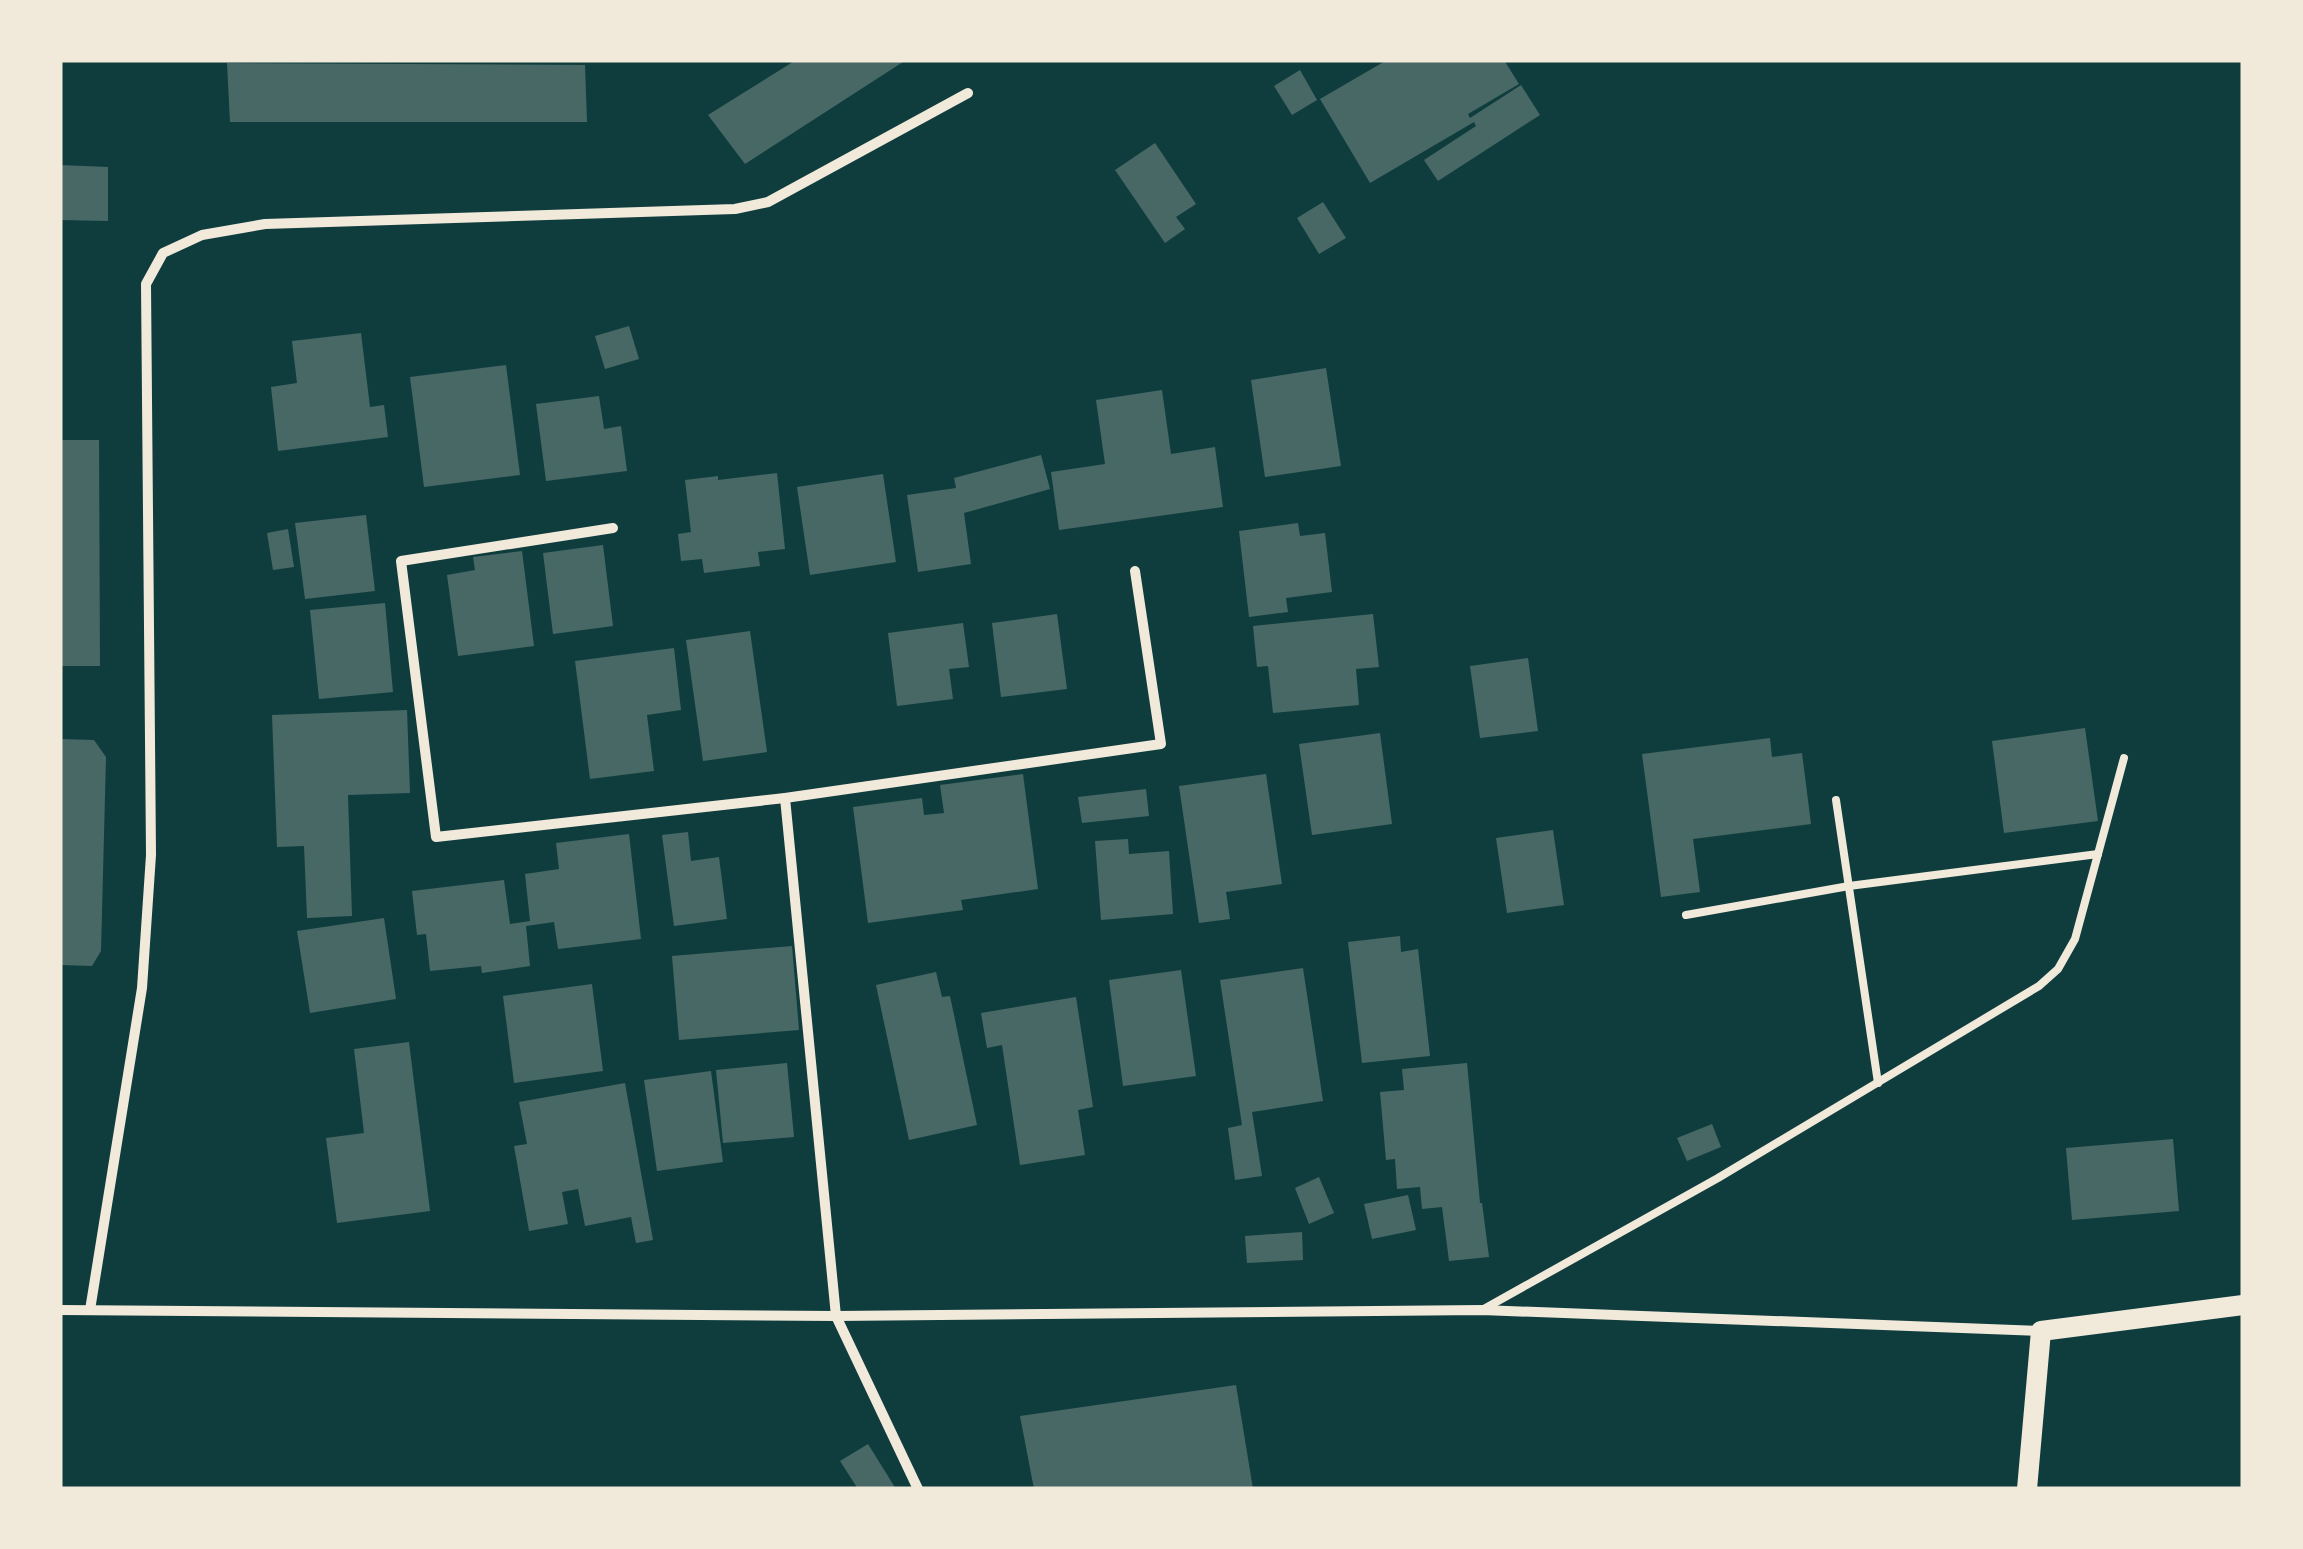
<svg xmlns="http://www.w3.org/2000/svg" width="2303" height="1549" font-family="'Varela Round',sans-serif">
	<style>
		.building { fill: #486865 }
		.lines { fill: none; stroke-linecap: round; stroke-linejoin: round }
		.service { stroke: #f1e9da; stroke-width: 8 }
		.minor { stroke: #f1e9da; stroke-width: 10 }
		.secondary { stroke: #f1e9da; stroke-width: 20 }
	</style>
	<rect width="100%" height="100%" fill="#0f3d3e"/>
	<g class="building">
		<polygon points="796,60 906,60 745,164 708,115"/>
		<polygon points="1387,60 1504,60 1519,84 1468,114 1470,118 1521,85 1540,115 1438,181 1424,160 1476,126 1474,122 1370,183 1320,99"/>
		<polygon points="227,63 585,65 587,122 230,122"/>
		<polygon points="1300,70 1317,100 1292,115 1274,86"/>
		<polygon points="1155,143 1196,204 1176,217 1185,229 1165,243 1115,170"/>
		<polygon points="60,165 108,167 108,221 60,220"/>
		<polygon points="1323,202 1346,238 1319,254 1297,218"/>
		<polygon points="629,326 639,359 605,369 595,336"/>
		<polygon points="361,333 370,407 384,405 388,437 278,451 271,387 297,383 292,341"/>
		<polygon points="506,365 520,475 424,487 410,377"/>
		<polygon points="1326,368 1341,466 1265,477 1251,380"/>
		<polygon points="1162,390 1171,454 1215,447 1223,507 1059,530 1051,472 1105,464 1096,400"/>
		<polygon points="599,396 604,429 621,426 627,471 546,481 536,404"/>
		<polygon points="60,440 99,440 100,666 60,666"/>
		<polygon points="1041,455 1050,489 964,513 971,564 918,572 907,495 956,488 954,478"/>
		<polygon points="777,473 785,549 758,552 760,566 704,573 702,559 681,561 678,534 691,532 685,480 718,476 718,480"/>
		<polygon points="883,474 896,562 810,575 797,487"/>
		<polygon points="366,515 375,591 305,599 295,523"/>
		<polygon points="1298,523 1300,536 1325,533 1332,592 1286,598 1288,612 1249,617 1239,531"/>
		<polygon points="288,529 294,567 273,570 267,533"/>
		<polygon points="603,545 613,626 553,634 543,553"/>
		<polygon points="522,551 534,646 458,656 447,575 475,570 473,557"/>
		<polygon points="385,603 393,692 319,699 310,610"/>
		<polygon points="1057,614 1067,689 1001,697 992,623"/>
		<polygon points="1373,614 1379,667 1356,669 1359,705 1273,713 1268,666 1257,667 1253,626"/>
		<polygon points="963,623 969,667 949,669 953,699 897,706 888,633"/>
		<polygon points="750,631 767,752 703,761 686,640"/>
		<polygon points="674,648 681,710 647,715 654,771 590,779 575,661"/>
		<polygon points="1528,658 1538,731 1480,738 1470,666"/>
		<polygon points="407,710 410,793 348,795 352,916 307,918 304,846 277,847 272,715"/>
		<polygon points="2085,728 2098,821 2004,833 1992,741"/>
		<polygon points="1380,733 1392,824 1312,835 1299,744"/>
		<polygon points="1770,738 1772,757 1802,753 1811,824 1693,839 1700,892 1661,897 1642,754"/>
		<polygon points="60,739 94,740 106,757 101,951 92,966 60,965"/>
		<polygon points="1023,774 1038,889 961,900 963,910 868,923 853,807 922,798 924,815 944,813 940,785"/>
		<polygon points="1266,774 1282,884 1226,892 1230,919 1199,923 1179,786"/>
		<polygon points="1146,789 1149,816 1082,823 1078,797"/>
		<polygon points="1553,830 1564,905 1507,913 1496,838"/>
		<polygon points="688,832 691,861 719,857 727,919 674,926 662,835"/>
		<polygon points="629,834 641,939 558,949 554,922 526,926 530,966 482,973 481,966 430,971 426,934 417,935 412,891 504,880 510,924 530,921 525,874 559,869 556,843"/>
		<polygon points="1128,839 1129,854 1169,851 1173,914 1101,920 1095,841"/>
		<polygon points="384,918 396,999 310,1013 297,931"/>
		<polygon points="1400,936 1401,952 1418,949 1430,1056 1362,1063 1348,942"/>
		<polygon points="792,946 799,1030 679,1040 672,956"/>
		<polygon points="1303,968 1323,1101 1252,1112 1262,1176 1235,1180 1228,1128 1242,1125 1220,980"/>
		<polygon points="1181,970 1196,1076 1123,1086 1109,980"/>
		<polygon points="936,972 942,997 950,996 977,1125 909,1140 876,985"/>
		<polygon points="592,984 603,1071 514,1083 503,996"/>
		<polygon points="1076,997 1093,1107 1078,1110 1085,1155 1020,1165 1002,1045 987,1048 981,1013"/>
		<polygon points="409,1042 430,1211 337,1223 326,1138 364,1133 354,1049"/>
		<polygon points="787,1063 794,1137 723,1143 716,1070"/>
		<polygon points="1467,1063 1480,1203 1482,1203 1489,1257 1449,1261 1442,1207 1422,1209 1420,1187 1397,1189 1395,1159 1386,1160 1380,1092 1404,1090 1402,1069"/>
		<polygon points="711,1071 723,1162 657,1171 644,1080"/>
		<polygon points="625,1083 653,1240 636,1243 631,1217 585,1226 578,1189 562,1192 568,1224 529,1231 514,1146 527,1144 519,1102"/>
		<polygon points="1712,1124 1721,1147 1687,1161 1677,1138"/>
		<polygon points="2173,1139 2179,1211 2072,1220 2066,1148"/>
		<polygon points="1319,1177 1334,1213 1309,1224 1295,1188"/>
		<polygon points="1408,1195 1416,1230 1372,1239 1364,1204"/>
		<polygon points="1302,1232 1303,1260 1247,1263 1245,1236"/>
		<polygon points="1236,1385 1253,1489 1034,1489 1020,1416"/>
		<polygon points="868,1444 896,1489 858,1489 840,1461"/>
	</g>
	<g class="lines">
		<g class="service">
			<polyline points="1836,800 1878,1083"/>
			<polyline points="1686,915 1849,886 2098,854"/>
			<polyline points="1482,1310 1718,1178 2039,986 2058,969 2075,939 2124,758"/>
		</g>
		<g class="minor">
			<polyline points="613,528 401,561 436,837 785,798 1161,744 1135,571"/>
			<polyline points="785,798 836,1316 918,1489"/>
			<polyline points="60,1310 836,1316 1482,1310 2041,1331"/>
			<polyline points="90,1310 142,988 151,855 146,284 163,253 202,235 265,224 735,209 768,202 968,93"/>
		</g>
		<polyline class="secondary" points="2027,1489 2041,1331 2243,1305"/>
	</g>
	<rect width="2303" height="1549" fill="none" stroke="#f1e9da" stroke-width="125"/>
</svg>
